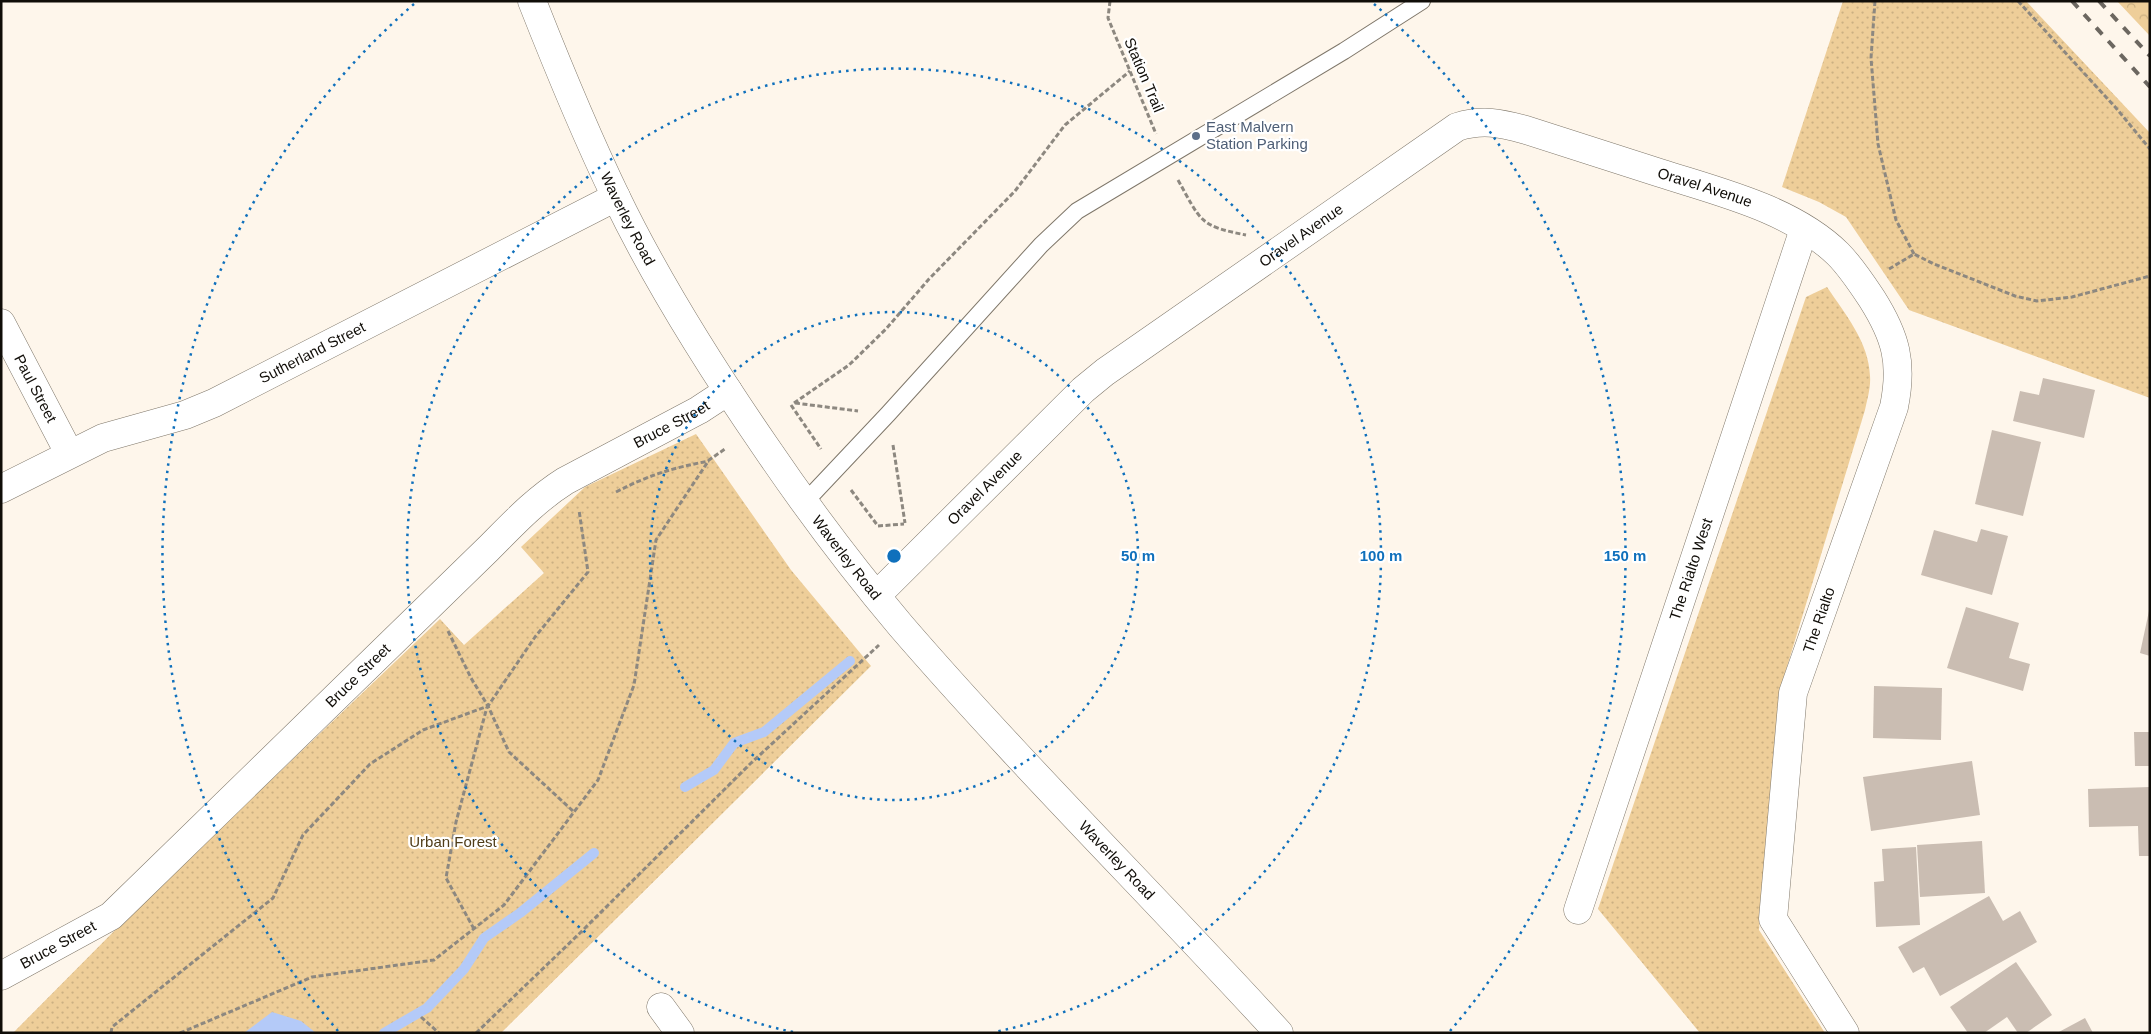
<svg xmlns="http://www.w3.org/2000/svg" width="2151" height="1034" font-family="Helvetica,sans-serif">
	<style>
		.forest { fill: url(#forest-crowns) }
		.park { fill: url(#park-dots) }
		.water { fill: #b4caf8 }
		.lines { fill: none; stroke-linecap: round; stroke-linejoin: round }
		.stream { stroke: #b4caf8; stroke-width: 10 }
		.building { fill: #cabdb2 }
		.lane-casing { stroke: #7f776a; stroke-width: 18 }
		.street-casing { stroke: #7f776a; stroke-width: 29 }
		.secondary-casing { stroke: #7f776a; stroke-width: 29 }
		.path { stroke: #8d8880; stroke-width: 3; stroke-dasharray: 5 2.5; stroke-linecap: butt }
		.lane { stroke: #fff; stroke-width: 16 }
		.street { stroke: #fff; stroke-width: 28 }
		.secondary { stroke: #fff; stroke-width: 28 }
		.rail { stroke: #6c6760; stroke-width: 4; stroke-dasharray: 9 9; stroke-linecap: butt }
		.ring { fill: none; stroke: #0f70bc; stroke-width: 2.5; stroke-dasharray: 2.5 5 }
		.service-dot { fill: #5c6f8a; stroke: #fff; stroke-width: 2 }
		.labels { text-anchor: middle; stroke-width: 4.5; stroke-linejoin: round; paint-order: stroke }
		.street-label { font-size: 15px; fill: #100d08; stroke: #fff }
		.service-label { font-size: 15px; fill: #4e5e75; stroke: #fff; text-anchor: start }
		.park-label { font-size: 15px; fill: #503d19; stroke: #fff }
		.centre { fill: #0f70bc; stroke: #fff; stroke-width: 2.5 }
		.ring-label { font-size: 15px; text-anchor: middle; font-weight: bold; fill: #0f70bc; stroke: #fff; stroke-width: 4.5; stroke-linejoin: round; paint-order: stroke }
	</style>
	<defs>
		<pattern id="forest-crowns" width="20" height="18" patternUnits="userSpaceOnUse" patternTransform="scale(1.25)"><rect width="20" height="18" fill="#eece99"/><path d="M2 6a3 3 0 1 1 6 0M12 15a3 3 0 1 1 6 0" fill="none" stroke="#cbb082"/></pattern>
		<pattern id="park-dots" width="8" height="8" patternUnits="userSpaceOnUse" patternTransform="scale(1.25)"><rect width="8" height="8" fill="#eece99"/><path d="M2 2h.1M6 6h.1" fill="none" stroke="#cbb082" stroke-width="1.8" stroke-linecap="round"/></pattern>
	</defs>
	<rect width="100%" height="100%" fill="#fef6eb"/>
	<polygon class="forest" points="2117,1 2150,1 2150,36"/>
	<g class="park">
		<polygon points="1843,1 2026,1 2150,133 2150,398 1909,310 1846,217 1819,202 1782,187"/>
		<path d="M 1827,287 C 1845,314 1869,342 1870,376 C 1871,387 1867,400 1865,410 L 1779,693 L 1759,930 L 1825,1033 L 1700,1033 L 1598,909 L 1806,297 Z"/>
		<polygon points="696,434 791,570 871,666 501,1033 13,1033 136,909 440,619 464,645 544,573 521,547 585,487"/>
	</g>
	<polygon class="water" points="272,1012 301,1021 316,1033 244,1033"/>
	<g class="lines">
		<g class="stream">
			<polyline points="685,787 714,770 734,743 764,732 850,661"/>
			<polyline points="384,1033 427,1008 464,969 484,938 520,913 594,853"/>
		</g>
	</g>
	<g class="building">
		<polygon points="2043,378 2095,390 2084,438 2013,421 2020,391 2039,395"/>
		<polygon points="1992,430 2041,442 2023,516 1975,504"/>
		<polygon points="1981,529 2008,536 1992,595 1921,575 1934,530 1977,542"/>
		<polygon points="1966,607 2019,623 2009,658 2030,664 2023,691 1947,668"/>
		<polygon points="2149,611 2150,611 2150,656 2140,653"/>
		<polygon points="1874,686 1942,688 1941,740 1873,738"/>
		<polygon points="2134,732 2150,732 2150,766 2135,766"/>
		<polygon points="1972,761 1980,815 1871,831 1863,777"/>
		<polygon points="2150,787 2150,856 2139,856 2138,826 2089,827 2088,789"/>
		<polygon points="1982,841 1985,893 1920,897 1917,845"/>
		<polygon points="1916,847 1920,925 1876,927 1874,882 1884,881 1882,849"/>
		<polygon points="1989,896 2003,921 2020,911 2037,942 1940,996 1924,967 1913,973 1898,947"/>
		<polygon points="2016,962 2052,1015 2026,1033 2018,1033 2007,1017 1984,1033 1968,1033 1950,1007"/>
		<polygon points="2085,1018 2093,1033 2057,1033"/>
	</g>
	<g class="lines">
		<defs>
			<polyline id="lane" points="805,502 888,414 1041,245 1077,211 1344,51 1422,1"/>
			<g id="street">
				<path id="s1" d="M 1,323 L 69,453"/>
				<path id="s2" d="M 1,489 L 103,438 L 185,415 L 214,403 L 616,197"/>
				<path id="s3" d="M 877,595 L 1083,390 L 1105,372 L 1457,127 C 1483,119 1500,123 1526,130 C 1571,144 1615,159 1660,173 C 1719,192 1792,209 1838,254 C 1851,267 1862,284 1872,299 C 1896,337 1903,363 1894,407 L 1793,693 L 1773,919 L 1845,1033"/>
				<path id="s4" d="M 1578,910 L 1804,229"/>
				<path id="s5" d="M 1,976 L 111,916 L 488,549 C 513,524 535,500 565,481 L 699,410 L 728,391"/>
				<polyline points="661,1007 680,1033"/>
			</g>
			<g id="secondary">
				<path id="s6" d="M 532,1 C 558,67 585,133 616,197 C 658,284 710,366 765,446 C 807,508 853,569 901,626 C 1022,766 1154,896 1279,1033"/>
			</g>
		</defs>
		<use href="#lane" class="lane-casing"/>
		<use href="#street" class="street-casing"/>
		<use href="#secondary" class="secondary-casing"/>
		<g class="path">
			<polyline points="1110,1 1108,18 1156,134"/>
			<polyline points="1875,1 1871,58 1878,144 1896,220 1914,254"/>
			<polyline points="2018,1 2116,108 2150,149"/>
			<path d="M 1178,180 C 1201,221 1199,226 1246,235"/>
			<polyline points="1889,269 1914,254 1934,264 2015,296 2037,301 2072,297 2150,276"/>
			<polyline points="794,403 849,365 886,329 929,279 1015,191 1065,125 1130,71"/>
			<polyline points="795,403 858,411"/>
			<polyline points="791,405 821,449"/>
			<polyline points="893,445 905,523"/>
			<polyline points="851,490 878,526 904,524"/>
			<path d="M 616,492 C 649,475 672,468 709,461"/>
			<polyline points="448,631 471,678 488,706 509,752 574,812"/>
			<polyline points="474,929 446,878 456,822 487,707"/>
			<polyline points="421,1017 439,1033"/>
			<polyline points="111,1033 112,1027 273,898 303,835 370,764 423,730 488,706 535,637 588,572 579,510"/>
			<polyline points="180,1033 312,977 434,960 504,905 598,780 634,685 656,540 709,460 725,449"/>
			<polyline points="476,1033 581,932 750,764 879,645"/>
		</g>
		<use href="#lane" class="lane"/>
		<use href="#street" class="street"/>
		<use href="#secondary" class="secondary"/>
		<g class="rail">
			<polyline points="2072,1 2150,87"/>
			<polyline points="2099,1 2150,56"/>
		</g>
	</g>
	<g class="ring">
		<circle cx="894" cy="556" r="244"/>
		<path d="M793 1032A487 487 0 1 1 995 1032"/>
		<path d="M338 1031A731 731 0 0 1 414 4M1374 4A731 731 0 0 1 1450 1031"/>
	</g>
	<circle class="service-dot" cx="1196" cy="136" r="5"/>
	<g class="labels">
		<g class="street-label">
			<text transform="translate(1144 75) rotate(67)" y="5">Station Trail</text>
			<text dy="5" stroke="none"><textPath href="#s3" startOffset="1006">Oravel Avenue</textPath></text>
			<text dy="5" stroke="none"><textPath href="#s6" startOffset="238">Waverley Road</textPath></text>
			<text dy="5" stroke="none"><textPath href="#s3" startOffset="558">Oravel Avenue</textPath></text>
			<text dy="5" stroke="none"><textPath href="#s2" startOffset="341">Sutherland Street</textPath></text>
			<text dy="5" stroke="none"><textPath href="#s1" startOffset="74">Paul Street</textPath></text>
			<text dy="5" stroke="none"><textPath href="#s5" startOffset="875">Bruce Street</textPath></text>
			<text dy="5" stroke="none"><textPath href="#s3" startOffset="152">Oravel Avenue</textPath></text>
			<text dy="5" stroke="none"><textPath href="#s6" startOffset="642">Waverley Road</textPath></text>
			<text dy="5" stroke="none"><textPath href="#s4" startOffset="359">The Rialto West</textPath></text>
			<text transform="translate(1819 620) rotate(-71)" y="5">The Rialto</text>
			<text dy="5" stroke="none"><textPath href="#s5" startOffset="470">Bruce Street</textPath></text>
			<text dy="5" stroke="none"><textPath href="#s6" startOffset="1048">Waverley Road</textPath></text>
			<text dy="5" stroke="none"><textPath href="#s5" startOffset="65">Bruce Street</textPath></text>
		</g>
		<g class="service-label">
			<text x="1206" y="132">East Malvern<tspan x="1206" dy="17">Station Parking</tspan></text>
		</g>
		<g class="park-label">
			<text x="453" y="847">Urban Forest</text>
		</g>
	</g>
	<circle cx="894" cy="556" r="8" class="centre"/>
	<g class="ring-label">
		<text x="1138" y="561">50 m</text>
		<text x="1381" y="561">100 m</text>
		<text x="1625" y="561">150 m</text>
	</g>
	<rect width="2151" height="1034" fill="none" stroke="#100d08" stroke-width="5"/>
</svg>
